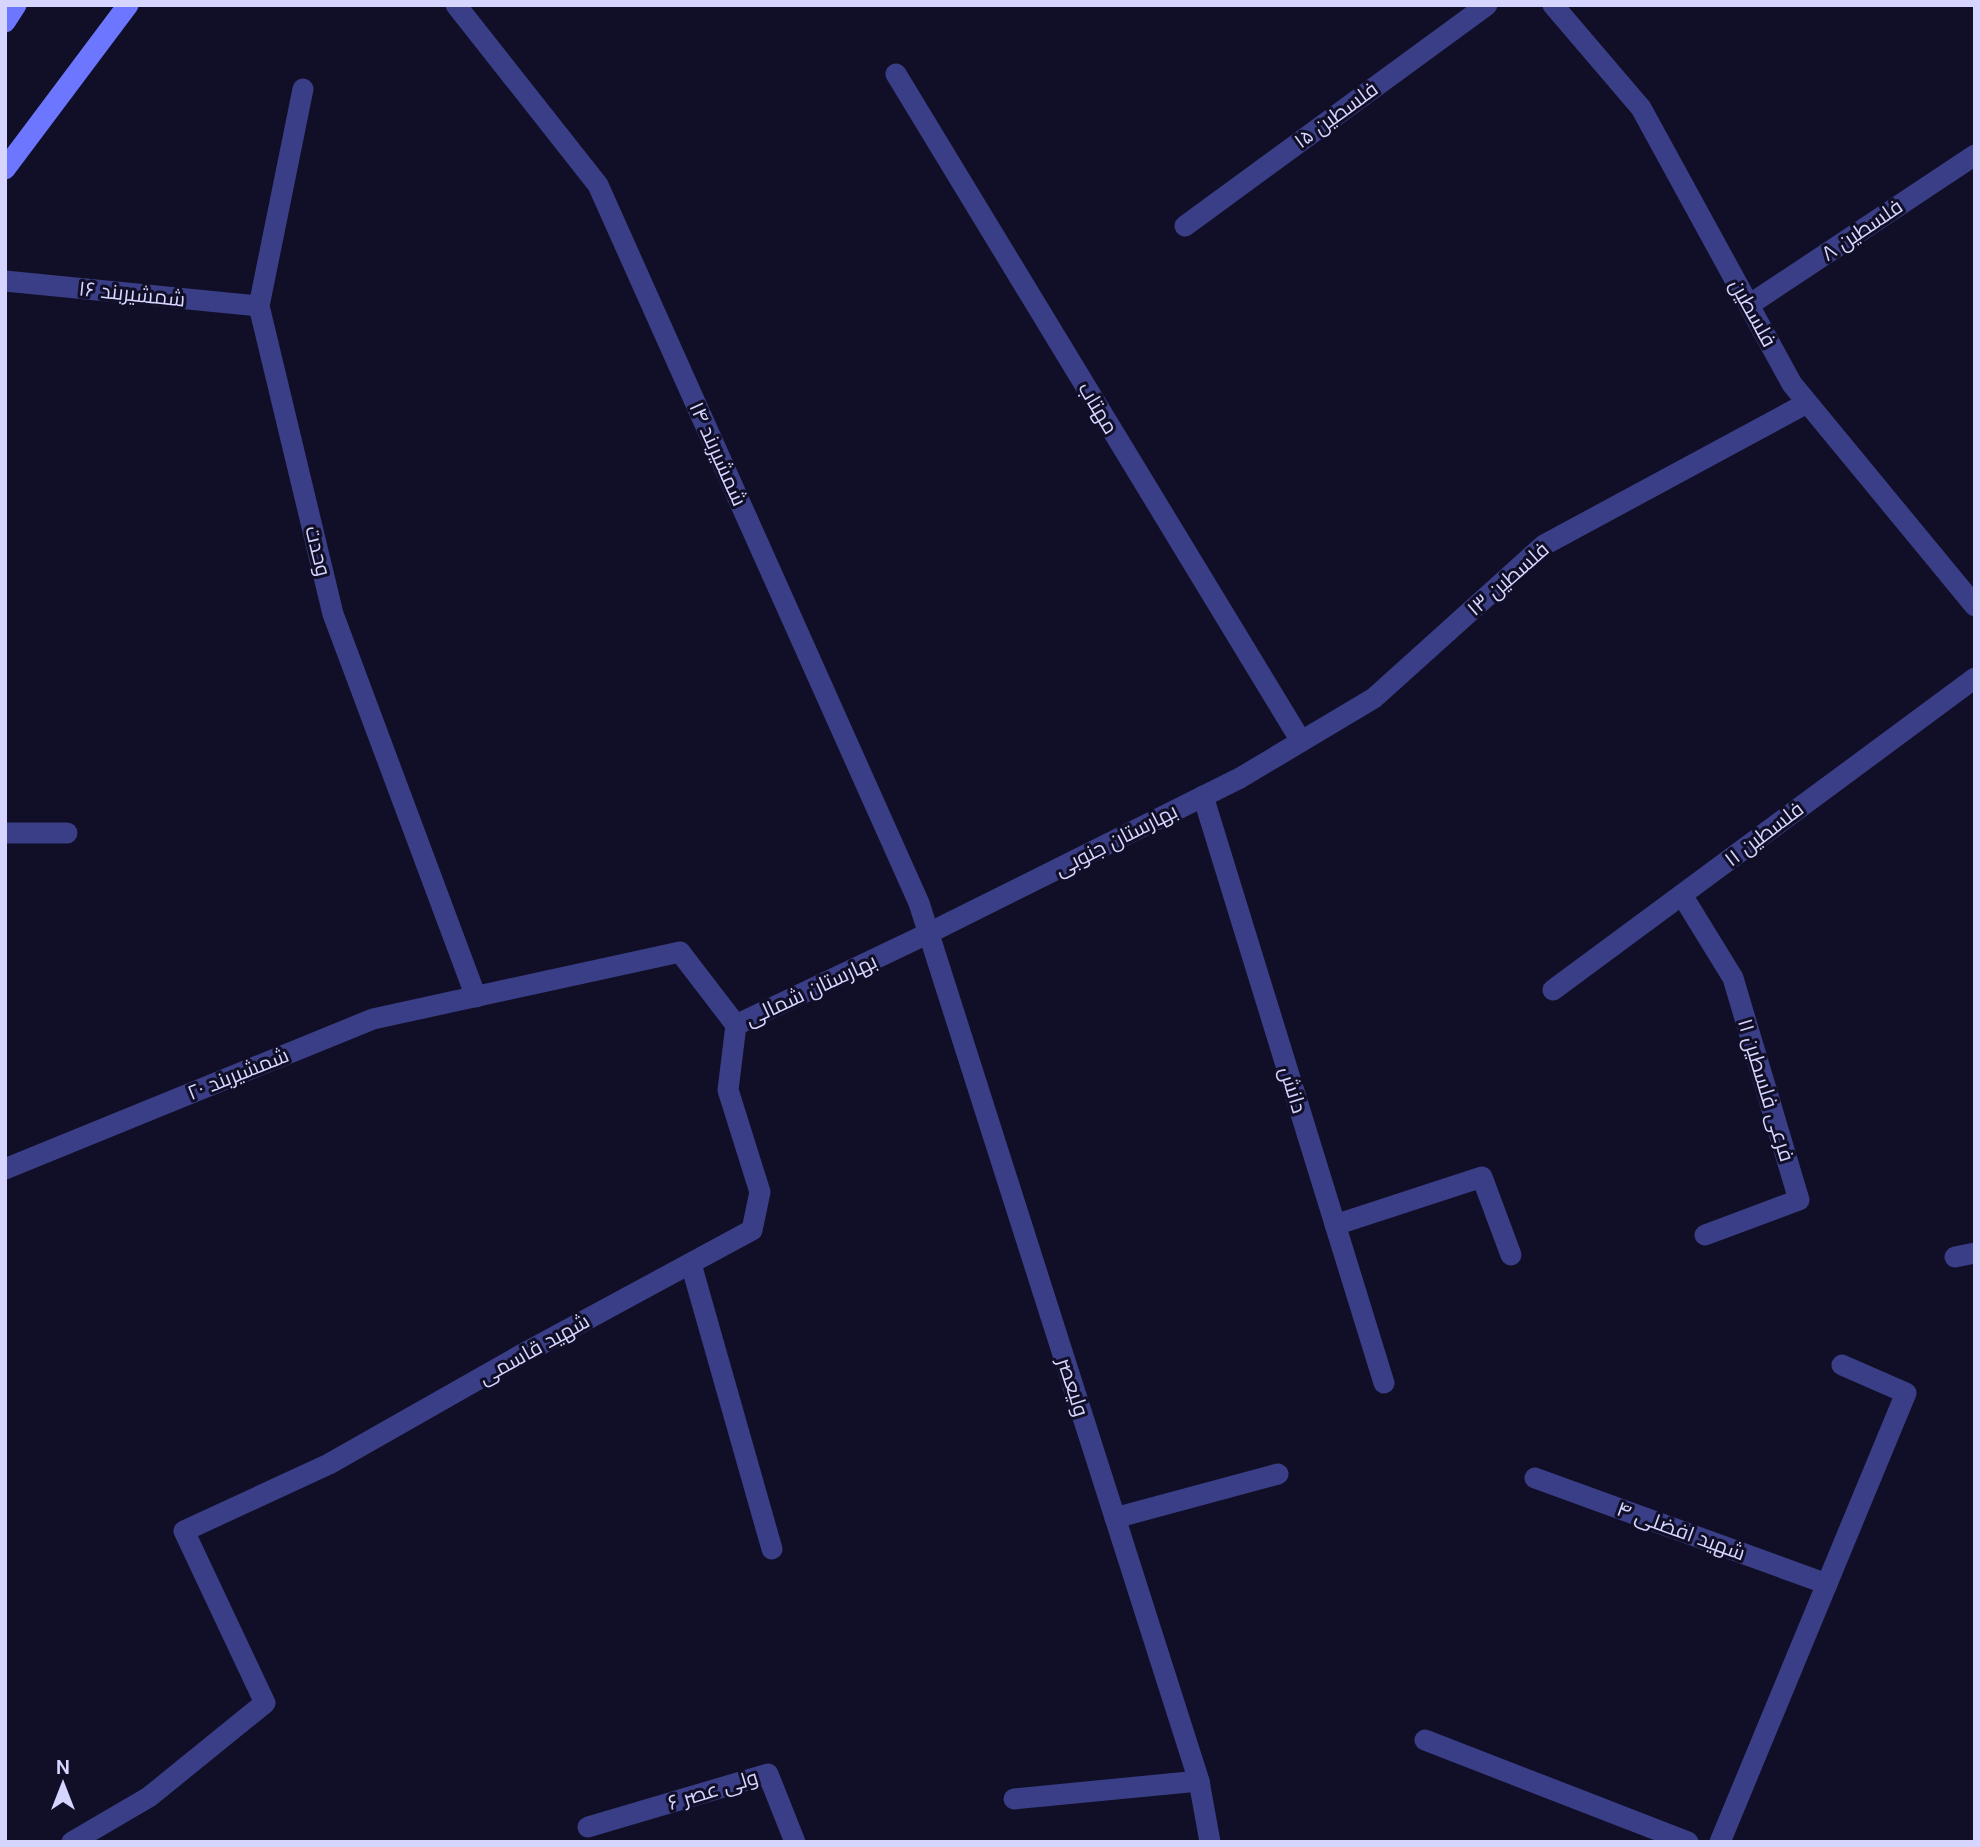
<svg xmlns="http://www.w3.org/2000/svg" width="1980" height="1847" font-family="'DM Sans',Cairo,sans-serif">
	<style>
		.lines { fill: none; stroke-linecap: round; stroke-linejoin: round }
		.street { stroke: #3a3e86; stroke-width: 21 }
		.secondary { stroke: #6c76ff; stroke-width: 21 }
		.labels { text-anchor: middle; stroke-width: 6; stroke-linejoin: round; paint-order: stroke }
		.street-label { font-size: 21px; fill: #d6d5ff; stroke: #110f27 }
	</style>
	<rect width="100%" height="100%" fill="#110f27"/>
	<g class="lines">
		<g class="street">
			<polyline points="456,5 598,185 919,903 1199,1781 1210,1842"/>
			<polyline points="1553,5 1641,108 1792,384 1975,606"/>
			<polyline points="896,74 1301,741"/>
			<polyline points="303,89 259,306 333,614 476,997"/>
			<polyline points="1185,226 1487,5"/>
			<polyline points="5,281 259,306"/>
			<polyline points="1749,305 1975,155"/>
			<polyline points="1203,796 1384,1383"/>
			<polyline points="5,833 67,833"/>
			<polyline points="1682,895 1733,978 1799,1200 1705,1235"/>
			<polyline points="1553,990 1975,678"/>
			<polyline points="736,1025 929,933 1240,778 1374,698 1544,545 1807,403"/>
			<polyline points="5,1169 373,1019 680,952 736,1025"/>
			<polyline points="1335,1225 1482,1177 1511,1255"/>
			<polyline points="1955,1257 1975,1253"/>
			<polyline points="691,1264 772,1549"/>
			<polyline points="1535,1478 1827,1584"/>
			<polyline points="1115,1518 1278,1474"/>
			<polyline points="1425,1740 1688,1842"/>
			<polyline points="1014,1799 1199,1781"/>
			<polyline points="588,1827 768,1774 795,1842"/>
			<polyline points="72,1842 149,1797 265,1703 184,1531 329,1464 521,1355 752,1230 760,1192 728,1090 736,1025"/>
			<polyline points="1720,1842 1906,1393 1842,1365"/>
		</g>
		<g class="secondary">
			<polyline points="5,22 16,5"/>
			<polyline points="5,169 128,5"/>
		</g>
	</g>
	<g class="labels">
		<g class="street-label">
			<text transform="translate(1336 115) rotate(-36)" y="7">فلسطین ۱۵</text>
			<text transform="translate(1862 230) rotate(-34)" y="7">فلسطین ۸</text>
			<text transform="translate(132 294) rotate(6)" y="7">شمشیربند ۱۶</text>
			<text transform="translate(1753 313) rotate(61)" y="7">فلسطین</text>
			<text transform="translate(1098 408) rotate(59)" y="7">مهتاب</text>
			<text transform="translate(718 454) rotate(66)" y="7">شمشیربند ۱۴</text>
			<text transform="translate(318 551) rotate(76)" y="7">وحدت</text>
			<text transform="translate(1508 579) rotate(-41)" y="7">فلسطین ۱۳</text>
			<text transform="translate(1764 834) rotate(-37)" y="7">فلسطین ۱۱</text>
			<text transform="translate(1116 840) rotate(-27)" y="7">بهارستان جنوبی</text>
			<text transform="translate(811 990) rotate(-25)" y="7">بهارستان شمالی</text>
			<text transform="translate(238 1074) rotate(-22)" y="7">شمشیربند ۲۰</text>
			<text transform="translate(1293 1090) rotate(73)" y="7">دانش</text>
			<text transform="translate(1766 1090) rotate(73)" y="7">فرعی فلسطین ۱۱</text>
			<text transform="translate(534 1349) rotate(-29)" y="7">شهید قاسمی</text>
			<text transform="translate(1073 1387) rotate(72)" y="7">ولیعصر</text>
			<text transform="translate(1681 1531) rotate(20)" y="7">شهید افضلی ۴</text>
			<text transform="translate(713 1790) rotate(-17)" y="7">ولی عصر ۶</text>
		</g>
	</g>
	<rect width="1980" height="1847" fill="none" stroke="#d6d5ff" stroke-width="14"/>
	<g transform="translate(63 1784)" stroke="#110f27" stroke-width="5" paint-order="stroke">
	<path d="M0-5L12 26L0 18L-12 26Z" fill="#d6d5ff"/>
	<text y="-10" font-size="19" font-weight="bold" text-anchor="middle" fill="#d6d5ff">N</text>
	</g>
</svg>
